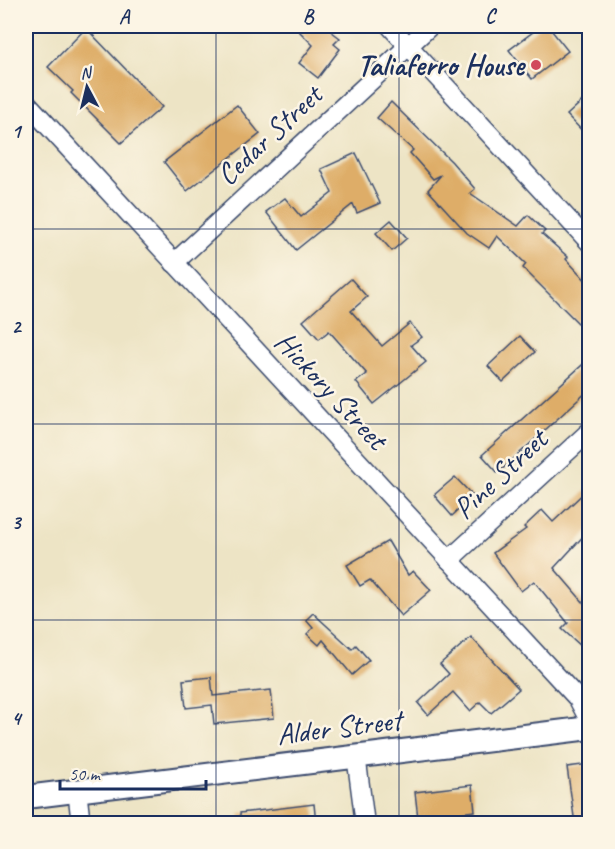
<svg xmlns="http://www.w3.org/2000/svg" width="615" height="849" font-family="Caveat,sans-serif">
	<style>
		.building { fill: #dead68 }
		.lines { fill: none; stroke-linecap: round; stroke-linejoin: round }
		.minor-casing { stroke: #3a4a6d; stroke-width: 21 }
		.tertiary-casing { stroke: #3a4a6d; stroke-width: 26 }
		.minor { stroke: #fff; stroke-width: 18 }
		.tertiary { stroke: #fff; stroke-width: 22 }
		.grid { fill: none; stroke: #1b2f5e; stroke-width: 1.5; stroke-opacity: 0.55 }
		.poi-dot { fill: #d1495b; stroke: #fcf5e5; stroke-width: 2 }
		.labels { text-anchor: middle; stroke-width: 5; stroke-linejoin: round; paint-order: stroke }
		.poi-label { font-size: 30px; font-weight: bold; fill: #1b2f5e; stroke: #fcf5e5; text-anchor: end }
		.street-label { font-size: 30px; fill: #1b2f5e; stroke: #fcf5e5 }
		.neatline { fill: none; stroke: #1b2f5e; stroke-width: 2 }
		.grid-label { font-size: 20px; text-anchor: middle; font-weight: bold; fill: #1b2f5e }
	</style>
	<rect width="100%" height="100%" fill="#fcf5e5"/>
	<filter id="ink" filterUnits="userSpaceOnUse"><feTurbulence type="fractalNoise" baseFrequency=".0167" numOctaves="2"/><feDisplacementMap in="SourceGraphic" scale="12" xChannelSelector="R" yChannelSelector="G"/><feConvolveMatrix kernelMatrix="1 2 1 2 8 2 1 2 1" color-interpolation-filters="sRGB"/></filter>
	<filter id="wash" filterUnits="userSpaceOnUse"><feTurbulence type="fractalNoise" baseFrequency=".008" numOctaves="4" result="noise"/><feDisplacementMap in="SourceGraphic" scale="24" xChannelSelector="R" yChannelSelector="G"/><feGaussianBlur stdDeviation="1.35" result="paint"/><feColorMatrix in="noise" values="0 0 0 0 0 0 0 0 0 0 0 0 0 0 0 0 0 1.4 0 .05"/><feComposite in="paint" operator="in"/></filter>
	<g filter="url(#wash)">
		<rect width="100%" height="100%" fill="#ede4c5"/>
		<g id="blocks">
			<g class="building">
				<polygon points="294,26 324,26 340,38 334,44 340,49 318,78 299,63 313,45"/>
				<polygon points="541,26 548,26 568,51 532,79 509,50"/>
				<polygon points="86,28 162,107 121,143 71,93 73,91 48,67"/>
				<polygon points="590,94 590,139 567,115"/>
				<polygon points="391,102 452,162 475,189 470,193 518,226 528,215 545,231 542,234 568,257 566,259 590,285 590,335 523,268 526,264 497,236 489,248 467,233 428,190 441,175 433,179 410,153 413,150 377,118"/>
				<polygon points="237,105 260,134 187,191 164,162"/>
				<polygon points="356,153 380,203 357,213 353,204 296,250 266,212 285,198 301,217 332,193 321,169"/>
				<polygon points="391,220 407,238 392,251 376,233"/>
				<polygon points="351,279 367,297 351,311 382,346 410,323 422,337 411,345 426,362 374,404 356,382 367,374 329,331 319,339 303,321"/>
				<polygon points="520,336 535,352 503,382 488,366"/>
				<polygon points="590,358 590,389 498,473 482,455"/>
				<polygon points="455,477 473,496 452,516 434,495"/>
				<polygon points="590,487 590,529 554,568 590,610 590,654 562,629 568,623 534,581 521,591 493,553 526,529 524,527 542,510 553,522"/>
				<polygon points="388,541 408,575 413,571 431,590 401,616 370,580 360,586 347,565"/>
				<polygon points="313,613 352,649 356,645 369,660 352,675 323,640 319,645 307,634 313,628 306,620"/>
				<polygon points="471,637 519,689 491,713 480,702 470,711 453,692 428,715 418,703 449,674 440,664"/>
				<polygon points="211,677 213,696 271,690 274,718 214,724 212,705 186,708 183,680"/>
				<polygon points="590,764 590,824 575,824 567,767"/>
				<polygon points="472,785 475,811 418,818 415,792"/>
				<polygon points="314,804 316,824 240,824 240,813"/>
			</g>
		</g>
	</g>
	<g filter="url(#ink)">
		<use href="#blocks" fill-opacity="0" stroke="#3a4a6d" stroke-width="1.5"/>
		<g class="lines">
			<defs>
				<g id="minor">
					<polyline points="390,26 590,243"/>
					<polyline points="26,102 578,699 590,722"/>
					<polyline points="174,263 430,26"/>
					<polyline points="449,560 590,431"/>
					<polyline points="356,755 365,824"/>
					<polyline points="77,790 81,824"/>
				</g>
				<polyline id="tertiary" points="26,797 590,728"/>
			</defs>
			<use href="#minor" class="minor-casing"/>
			<use href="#tertiary" class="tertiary-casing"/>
			<use href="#minor" class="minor"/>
			<use href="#tertiary" class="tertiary"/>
		</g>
	</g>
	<path class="grid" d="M 216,26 L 216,824M 399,26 L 399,824M 26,229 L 590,229M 26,424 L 590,424M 26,620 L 590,620"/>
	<circle class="poi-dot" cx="536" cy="65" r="6"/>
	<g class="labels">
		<g class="poi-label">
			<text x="524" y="75">Taliaferro House</text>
		</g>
		<g class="street-label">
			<text transform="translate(269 135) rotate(-43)" y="10">Cedar Street</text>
			<text transform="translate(331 390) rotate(47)" y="10">Hickory Street</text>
			<text transform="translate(500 474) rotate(-43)" y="10">Pine Street</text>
			<text transform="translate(339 727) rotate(-7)" y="10">Alder Street</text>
		</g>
	</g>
	<rect width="615" height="849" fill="none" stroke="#fcf5e5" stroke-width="66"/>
	<g transform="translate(87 87) rotate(353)" stroke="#fcf5e5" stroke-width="4.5" paint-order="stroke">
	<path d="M0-4.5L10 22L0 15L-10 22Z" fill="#1b2f5e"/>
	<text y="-9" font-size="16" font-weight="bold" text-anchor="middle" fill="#1b2f5e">N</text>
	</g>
	<path d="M60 780v9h146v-9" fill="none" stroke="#1b2f5e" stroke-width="3"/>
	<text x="69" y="780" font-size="18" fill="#1b2f5e" stroke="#fcf5e5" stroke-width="4.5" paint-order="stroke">50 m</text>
	<rect x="33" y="33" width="549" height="783" class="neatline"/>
	<g class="grid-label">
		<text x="124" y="23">A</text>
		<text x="308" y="23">B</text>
		<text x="490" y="23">C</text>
		<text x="16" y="138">1</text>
		<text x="16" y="333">2</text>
		<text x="16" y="529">3</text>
		<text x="16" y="725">4</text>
	</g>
</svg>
